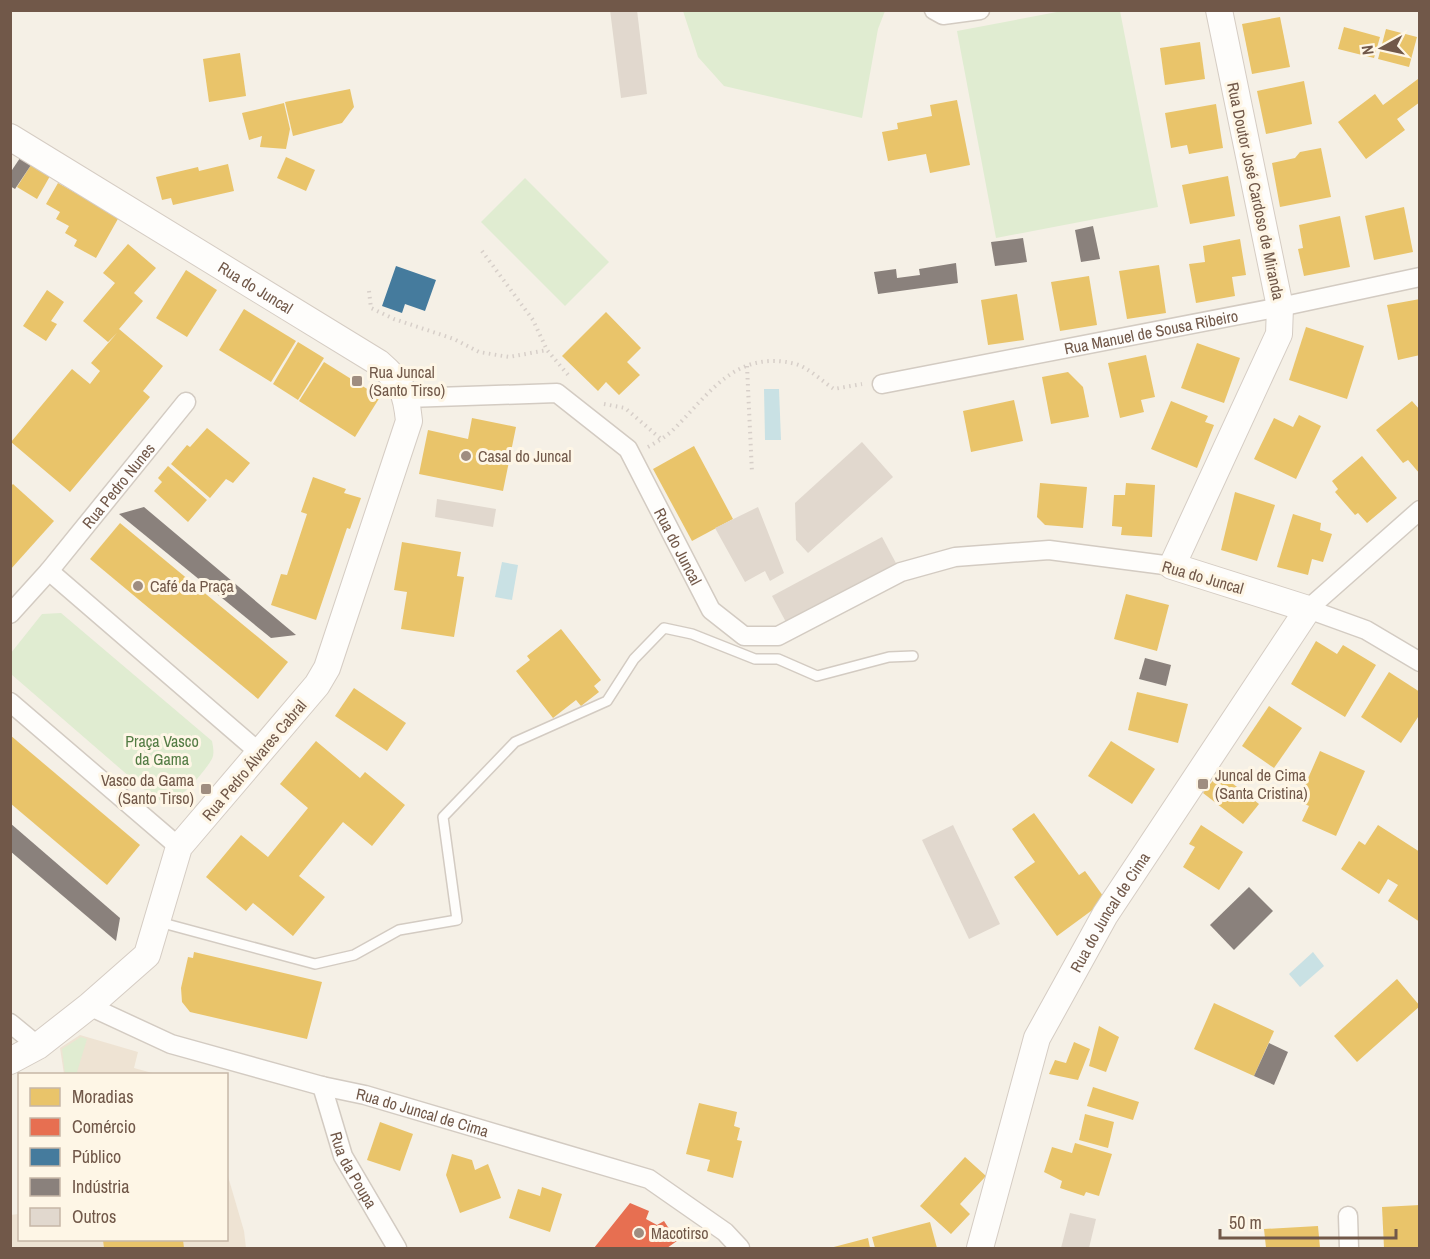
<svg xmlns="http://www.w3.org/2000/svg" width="1430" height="1259" font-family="'Archivo Narrow',sans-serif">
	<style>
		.residential { fill: #eee3d3 }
		.green { fill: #e0ecd1 }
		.water { fill: #c9e1e4 }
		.homes { fill: #e9c46a }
		.shops { fill: #e76f51 }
		.public { fill: #457b9d }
		.industry { fill: #8a817c }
		.building { fill: #e1d8ce }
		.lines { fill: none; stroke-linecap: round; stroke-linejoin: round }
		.lane-casing { stroke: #d3cbc2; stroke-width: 12 }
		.street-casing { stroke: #d3cbc2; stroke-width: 21 }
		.secondary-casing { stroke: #d5ccc3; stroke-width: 28 }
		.path { stroke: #d7cfc9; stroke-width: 4; stroke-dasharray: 1.5 4.5; stroke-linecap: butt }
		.lane { stroke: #fefdfb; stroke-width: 9 }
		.street { stroke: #fefdfb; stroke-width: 18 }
		.secondary { stroke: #fefdfb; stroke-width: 26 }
		.poi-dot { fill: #9f8d80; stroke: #fef6e6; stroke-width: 2 }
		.labels { text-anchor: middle; stroke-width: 6; stroke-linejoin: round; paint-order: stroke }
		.street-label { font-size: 16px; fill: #715849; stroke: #fef6e6 }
		.poi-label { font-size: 16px; fill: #715849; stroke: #fef6e6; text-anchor: start }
		.park-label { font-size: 16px; fill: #537c44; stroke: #fef6e6 }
	</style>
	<rect width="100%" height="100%" fill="#f5f0e6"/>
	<g class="residential">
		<polygon points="80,1035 138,1052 134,1068 156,1074 64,1074 60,1048"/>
		<polygon points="227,1173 244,1231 246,1248 11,1248 10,1215 19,1214 20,1240 226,1240"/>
	</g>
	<g class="green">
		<polygon points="683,11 885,11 878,29 862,118 724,86 698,57"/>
		<polygon points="1062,11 1120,11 1158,207 996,238 957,31"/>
		<polygon points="525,178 609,262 565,306 481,222"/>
		<path d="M 61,613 L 212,741 C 213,746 214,751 213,756 C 211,765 181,799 171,801 C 164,803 159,800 153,797 L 11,674 L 11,653 L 42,614 Z"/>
		<polygon points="81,1037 87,1039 77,1072 82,1074 65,1074 62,1049"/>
	</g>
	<g class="water">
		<polygon points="764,389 779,389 781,440 765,440"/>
		<polygon points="502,562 518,565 512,600 495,597"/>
		<polygon points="1313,952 1324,966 1300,987 1289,974"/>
	</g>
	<g class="homes">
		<polygon points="1280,17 1290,67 1252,74 1242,24"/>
		<polygon points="1344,27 1380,37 1374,58 1338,49"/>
		<polygon points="1386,29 1417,37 1409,67 1378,59"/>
		<polygon points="1200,42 1205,79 1165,85 1160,48"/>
		<polygon points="240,53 246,96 209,102 203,59"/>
		<polygon points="1418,79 1420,102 1397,119 1405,130 1366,159 1338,122 1375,94 1383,105"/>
		<polygon points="1304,81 1312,124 1266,134 1257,91"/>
		<polygon points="350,89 354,107 342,123 293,136 285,102"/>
		<polygon points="957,100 970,165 930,173 926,154 888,161 882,132 898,129 897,123 932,116 930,105"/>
		<polygon points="284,103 290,129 286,149 260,147 262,136 249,140 242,113"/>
		<polygon points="1216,104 1223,148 1189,154 1187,145 1171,148 1165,113"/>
		<polygon points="1321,148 1331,197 1280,207 1272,163 1295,158 1300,152"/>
		<polygon points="286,157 315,170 306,191 277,178"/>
		<polygon points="228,164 234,191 173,205 171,198 162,200 156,177 198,167 199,171"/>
		<polygon points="31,165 50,176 37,199 17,187"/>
		<polygon points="1228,176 1235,216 1190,224 1182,185"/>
		<polygon points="58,183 119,217 96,258 74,246 77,240 65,233 69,226 56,219 60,212 46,204"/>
		<polygon points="1404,207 1413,252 1374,260 1365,216"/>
		<polygon points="1340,216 1350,267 1304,276 1298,249 1303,248 1299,225"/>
		<polygon points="1240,239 1246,275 1232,277 1235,296 1196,303 1189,264 1205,262 1203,246"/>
		<polygon points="128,244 156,268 134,293 143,301 119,329 163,366 143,391 150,397 70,492 11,442 72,369 90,384 100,371 91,363 117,333 108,342 83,321 115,283 103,273"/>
		<polygon points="1159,265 1166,313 1127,319 1119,271"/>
		<polygon points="186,270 217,290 187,337 156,318"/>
		<polygon points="1089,276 1097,325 1060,331 1051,282"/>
		<polygon points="47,290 64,302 51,321 57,324 46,341 23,326"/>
		<polygon points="1017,294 1024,340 988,345 981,300"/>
		<polygon points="1420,299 1420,355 1398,360 1387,305"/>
		<polygon points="244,309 296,341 271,382 219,350"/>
		<polygon points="606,312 641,348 627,362 640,375 619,395 606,382 598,391 562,356"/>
		<polygon points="1306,327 1364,346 1347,399 1289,380"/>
		<polygon points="298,342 324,358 298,400 273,384"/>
		<polygon points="1197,343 1240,358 1224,403 1181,388"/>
		<polygon points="1146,355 1155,397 1141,400 1144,412 1120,418 1108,363"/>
		<polygon points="324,362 380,397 355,437 299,401"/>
		<polygon points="1068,372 1083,387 1089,417 1051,424 1042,377"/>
		<polygon points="1014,400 1023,441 971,452 963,411"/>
		<polygon points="1171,401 1208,416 1205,422 1214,425 1197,468 1151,449"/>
		<polygon points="1412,401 1420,410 1420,474 1408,460 1403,463 1376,430"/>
		<polygon points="1299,415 1321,426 1296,479 1254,459 1274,418 1293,427"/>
		<polygon points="472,418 516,427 503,491 419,474 428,430 468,439"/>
		<polygon points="207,428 250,463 233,483 226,479 210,498 171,464 187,445 190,447"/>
		<polygon points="694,446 733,519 692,541 653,469"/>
		<polygon points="1362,456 1397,498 1367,523 1358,513 1355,515 1335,492 1338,489 1332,481"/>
		<polygon points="168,466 207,500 188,522 154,491 162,482 158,478"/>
		<polygon points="313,477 346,489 344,493 361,498 350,529 347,528 316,620 271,605 281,574 287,575 307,514 301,512"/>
		<polygon points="1040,483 1087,487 1083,528 1045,525 1037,517"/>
		<polygon points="1126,483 1155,485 1152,537 1121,535 1122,527 1112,526 1114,495 1125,495"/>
		<polygon points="13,484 54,521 10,570 10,487"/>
		<polygon points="1235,492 1275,505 1257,561 1221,550"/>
		<polygon points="1293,514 1321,523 1320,530 1332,534 1323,562 1312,559 1308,575 1277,567"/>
		<polygon points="120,523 288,662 258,699 90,559"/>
		<polygon points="402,542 461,552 457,576 464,577 454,637 401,629 407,592 394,590"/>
		<polygon points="1126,594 1169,605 1157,651 1114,639"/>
		<polygon points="561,629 601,680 594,686 599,692 581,706 576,700 553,718 516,671 530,660 527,656"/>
		<polygon points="1316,641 1337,654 1343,645 1376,665 1345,717 1291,684"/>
		<polygon points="1389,672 1420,692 1420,714 1401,743 1361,717"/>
		<polygon points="354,688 406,723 387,751 335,716"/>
		<polygon points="1137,692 1188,704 1178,743 1128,730"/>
		<polygon points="1269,706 1302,728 1274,768 1242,746"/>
		<polygon points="10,735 140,845 107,885 10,803"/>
		<polygon points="316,741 360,778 365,772 405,805 372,846 343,822 299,876 325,897 293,936 253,903 246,911 206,877 241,835 268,857 308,808 280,784"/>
		<polygon points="1111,741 1155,769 1132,804 1088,776"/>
		<polygon points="1320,751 1365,771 1336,836 1302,821 1309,806 1298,801"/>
		<polygon points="1219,773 1259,804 1243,824 1203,793"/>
		<polygon points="1034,813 1079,875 1085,871 1106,900 1057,936 1014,877 1035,862 1012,829"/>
		<polygon points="1201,825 1243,852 1219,890 1183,867 1195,847 1189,844"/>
		<polygon points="1378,825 1420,852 1420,922 1388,901 1398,885 1388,879 1379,894 1341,869 1359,841 1365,845"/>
		<polygon points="194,952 322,982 307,1039 190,1012 182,1002 181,988 188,957 193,958"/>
		<polygon points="1397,979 1420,1006 1357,1062 1334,1036"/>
		<polygon points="1214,1003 1274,1031 1254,1076 1194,1049"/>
		<polygon points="1099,1026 1119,1037 1106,1072 1089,1066"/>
		<polygon points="1074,1042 1090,1049 1078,1080 1049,1074 1055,1060 1066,1063"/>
		<polygon points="1093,1087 1139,1102 1133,1120 1087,1106"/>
		<polygon points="699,1103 737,1112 734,1126 740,1128 737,1140 742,1141 733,1178 707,1171 710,1160 686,1154"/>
		<polygon points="1085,1114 1114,1122 1108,1148 1079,1140"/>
		<polygon points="380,1122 413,1134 400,1171 367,1160"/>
		<polygon points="1075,1143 1112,1154 1099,1196 1086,1192 1084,1196 1060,1188 1062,1181 1044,1172 1052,1147 1072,1153"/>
		<polygon points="452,1154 472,1160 475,1170 488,1164 501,1198 460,1213 446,1175"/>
		<polygon points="965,1157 986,1176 960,1204 970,1214 951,1234 920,1206"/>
		<polygon points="542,1187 562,1194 550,1232 509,1218 518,1189 540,1196"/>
		<polygon points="1420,1205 1420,1248 1384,1248 1382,1207"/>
		<polygon points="930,1222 937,1248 875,1248 872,1237"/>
		<polygon points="1318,1226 1320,1248 1266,1248 1264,1229"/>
		<polygon points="868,1238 870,1248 830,1248"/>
		<polygon points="103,1240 183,1240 184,1248 104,1248"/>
	</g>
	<polygon class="shops" points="630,1203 649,1211 646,1219 657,1225 664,1221 677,1241 667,1248 594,1248"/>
	<polygon class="public" points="396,266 436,280 425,311 405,304 402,313 382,306"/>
	<g class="industry">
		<polygon points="20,158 31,165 15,189 10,186 10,173"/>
		<polygon points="1093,226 1100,259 1081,262 1075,230"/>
		<polygon points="1023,238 1027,262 995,266 991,242"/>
		<polygon points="956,263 958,283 878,294 874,272 896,269 897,278 920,275 919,269"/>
		<polygon points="144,507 296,635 271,638 119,514"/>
		<polygon points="1145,658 1171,665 1166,686 1139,679"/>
		<polygon points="10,823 120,918 116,941 10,851"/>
		<polygon points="1249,887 1273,911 1234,950 1210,925"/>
		<polygon points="1269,1043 1288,1052 1274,1085 1254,1076"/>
	</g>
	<g class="building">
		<polygon points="610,10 637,10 647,94 621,98"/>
		<polygon points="862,442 893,477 808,553 796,540 795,503"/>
		<polygon points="437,499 496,509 493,527 435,517"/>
		<polygon points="758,507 784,573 770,581 765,571 745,582 715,528"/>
		<polygon points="882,537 897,565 787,624 772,596"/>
		<polygon points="953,825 1000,924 969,939 922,840"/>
		<polygon points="1070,1213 1096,1219 1089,1248 1061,1248"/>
	</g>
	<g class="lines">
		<defs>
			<polyline id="lane" points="159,922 315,964 354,955 399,930 457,920 443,817 515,742 607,701 634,659 664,628 692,634 755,659 778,659 817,676 889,657 913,656"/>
			<g id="street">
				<polyline points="934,10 943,15 980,10"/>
				<path id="s1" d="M 882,384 L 1280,307 L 1420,277"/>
				<path id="s2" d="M 407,398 L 557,393 L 628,449 L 711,610 L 744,636 L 778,636 L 901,572 L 955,557 L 1049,550 L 1172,566"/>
				<polyline points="1420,510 1308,609 1366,630 1420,662"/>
				<path id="s3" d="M 49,571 L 186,402"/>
				<polyline points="10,614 49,571 260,753"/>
				<polyline points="10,702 179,847"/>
				<path id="s4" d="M 89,1006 L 171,1044 L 322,1086 L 365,1095 L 649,1179 L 725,1232 L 740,1248"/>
				<polyline points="10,1023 38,1046"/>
				<path id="s5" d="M 322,1086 L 343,1156 L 397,1248"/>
				<polyline points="1348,1216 1349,1248"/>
			</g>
			<g id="secondary">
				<path id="s6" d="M 10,137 L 379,363 C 402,383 406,391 409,421 L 327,668 L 317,685 L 179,847 L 147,955 L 89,1006 L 38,1046 L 10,1061"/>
				<path id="s7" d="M 980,1248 L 1037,1038 L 1105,915 L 1308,609 L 1172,566 L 1279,334 L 1280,307 L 1219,10"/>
			</g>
		</defs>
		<use href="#lane" class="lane-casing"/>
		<use href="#street" class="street-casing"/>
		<use href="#secondary" class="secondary-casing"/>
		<g class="path">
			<polyline points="482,251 533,320 547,350"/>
			<polyline points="369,291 371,308 394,319 454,339 479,352 509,357 547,350 569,376"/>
			<polyline points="747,366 752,473"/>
			<polyline points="604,404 625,408 661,439"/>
			<path d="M 648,447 C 657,442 667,436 674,429 C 710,393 736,349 796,364 C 809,368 823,382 834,389 L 862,384"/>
		</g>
		<use href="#lane" class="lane"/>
		<use href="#street" class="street"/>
		<use href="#secondary" class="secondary"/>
	</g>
	<g class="poi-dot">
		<rect x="351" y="375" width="12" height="12" rx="3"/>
		<circle cx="466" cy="456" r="6"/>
		<circle cx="138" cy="586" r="6"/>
		<rect x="1197" y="778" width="12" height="12" rx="3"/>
		<rect x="200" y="783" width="12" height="12" rx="3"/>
		<circle cx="639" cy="1233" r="6"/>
	</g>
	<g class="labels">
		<g class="street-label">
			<text transform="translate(1256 191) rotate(78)" y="6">Rua Doutor José Cardoso de Miranda</text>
			<text dy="6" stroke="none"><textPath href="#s6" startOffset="288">Rua do Juncal</textPath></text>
			<text dy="6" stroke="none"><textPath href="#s1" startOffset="274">Rua Manuel de Sousa Ribeiro</textPath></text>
			<text dy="6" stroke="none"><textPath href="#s3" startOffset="110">Rua Pedro Nunes</textPath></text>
			<text dy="6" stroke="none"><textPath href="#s2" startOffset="350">Rua do Juncal</textPath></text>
			<text transform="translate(1203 577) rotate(16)" y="6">Rua do Juncal</text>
			<text transform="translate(254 760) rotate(-50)" y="6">Rua Pedro Álvares Cabral</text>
			<text dy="6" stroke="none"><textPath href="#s7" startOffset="363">Rua do Juncal de Cima</textPath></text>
			<text dy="6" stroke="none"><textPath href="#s4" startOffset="351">Rua do Juncal de Cima</textPath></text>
			<text dy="6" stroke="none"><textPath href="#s5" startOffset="90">Rua da Poupa</textPath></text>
		</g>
		<g class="poi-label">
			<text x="369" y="378">Rua Juncal<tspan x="369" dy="18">(Santo Tirso)</tspan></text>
			<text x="478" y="462">Casal do Juncal</text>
			<text x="150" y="592">Café da Praça</text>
			<text x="1215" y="781">Juncal de Cima<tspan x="1215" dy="18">(Santa Cristina)</tspan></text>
			<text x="194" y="786" text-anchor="end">Vasco da Gama<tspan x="194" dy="18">(Santo Tirso)</tspan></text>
			<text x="651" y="1239">Macotirso</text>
		</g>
		<g class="park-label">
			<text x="162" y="747">Praça Vasco<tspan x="162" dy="18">da Gama</tspan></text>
		</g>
	</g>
	<rect width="1430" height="1259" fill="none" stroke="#715849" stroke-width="24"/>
	<rect x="18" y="1073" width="210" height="168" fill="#fef6e6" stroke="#c6b7a7" stroke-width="1.5"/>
	<rect x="30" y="1088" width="30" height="18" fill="#e9c46a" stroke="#c6b7a7" stroke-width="1.5"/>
	<text x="72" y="1103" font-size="18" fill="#715849">Moradias</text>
	<rect x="30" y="1118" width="30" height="18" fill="#e76f51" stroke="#c6b7a7" stroke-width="1.5"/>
	<text x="72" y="1133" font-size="18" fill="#715849">Comércio</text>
	<rect x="30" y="1148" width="30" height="18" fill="#457b9d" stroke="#c6b7a7" stroke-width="1.5"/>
	<text x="72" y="1163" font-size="18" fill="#715849">Público</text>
	<rect x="30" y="1178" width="30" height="18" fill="#8a817c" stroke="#c6b7a7" stroke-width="1.5"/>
	<text x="72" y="1193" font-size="18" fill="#715849">Indústria</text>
	<rect x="30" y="1208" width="30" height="18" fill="#e1d8ce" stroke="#c6b7a7" stroke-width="1.5"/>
	<text x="72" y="1223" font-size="18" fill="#715849">Outros</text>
	<g transform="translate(1382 48) rotate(262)" stroke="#fef6e6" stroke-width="4.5" paint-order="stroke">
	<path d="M0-4.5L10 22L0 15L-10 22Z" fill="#715849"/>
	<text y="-9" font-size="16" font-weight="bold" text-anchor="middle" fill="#715849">N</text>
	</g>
	<path d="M1220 1229v9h176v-9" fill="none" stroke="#715849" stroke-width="3"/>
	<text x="1229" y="1229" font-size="18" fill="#715849" stroke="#fef6e6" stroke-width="4.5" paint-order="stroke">50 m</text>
</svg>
